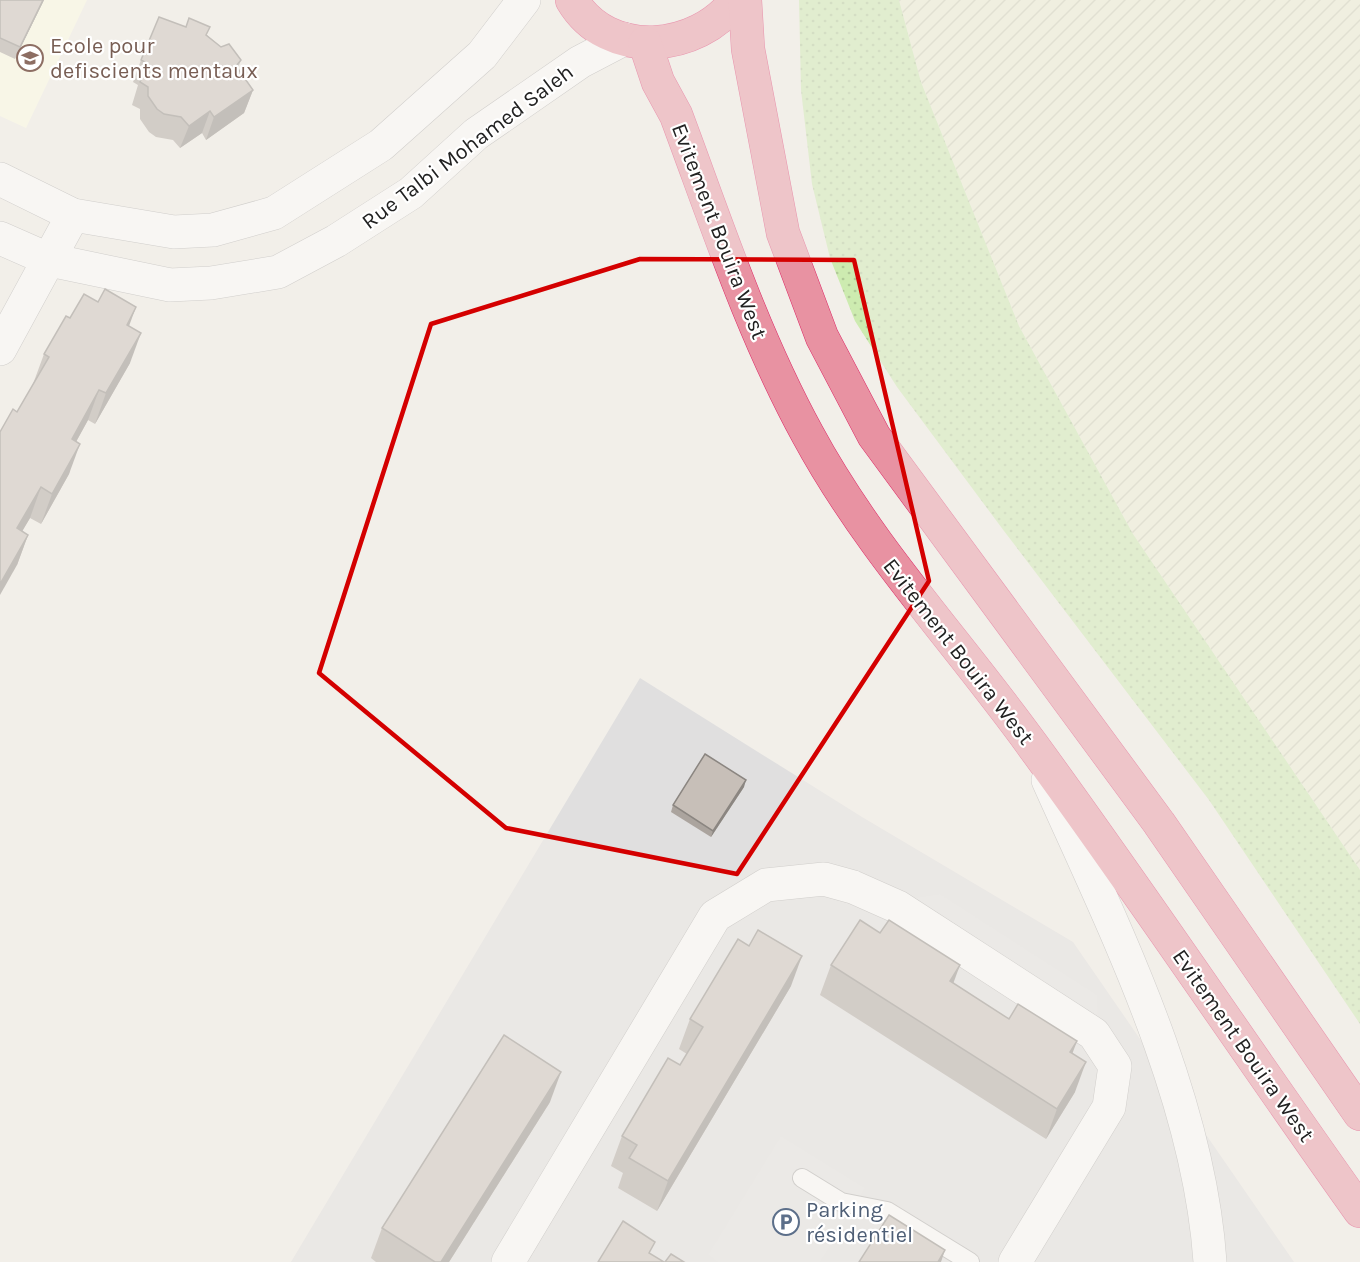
<svg xmlns="http://www.w3.org/2000/svg" width="1360" height="1262" font-family="Karla,sans-serif">
	<style>
		.residential { fill: #e0dfdf }
		.education { fill: #ffffe5 }
		.farmland { fill: url(#farmland-furrows) }
		.grass { fill: url(#grass-dots) }
		.parking { fill: #e2e2e2 }
		.lines { fill: none; stroke-linecap: round; stroke-linejoin: round }
		.lane-casing { stroke: #a9a9a9; stroke-width: 20 }
		.street-casing { stroke: #a9a9a9; stroke-width: 34 }
		.highway-casing { stroke: #dc2a67; stroke-width: 34 }
		.lane { stroke: #fff; stroke-width: 18 }
		.street { stroke: #fff; stroke-width: 33 }
		.highway { stroke: #e892a2; stroke-width: 33 }
		.wall { fill: #aba49e }
		.shaded-wall { fill: #8b8681 }
		.building { fill: #c7bfb8; stroke: #8b8681; stroke-width: 1.5 }
		.marked { fill: none; stroke: #d40000; stroke-width: 4.5; stroke-linejoin: round }
		.labels { text-anchor: middle; stroke-width: 4.5; stroke-linejoin: round; paint-order: stroke }
		.education-label { font-size: 22px; fill: #785e54; stroke: #fff; text-anchor: start }
		.street-label { font-size: 22px; fill: #222; stroke: #fff }
		.service-label { font-size: 22px; fill: #4e5e75; stroke: #fff; text-anchor: start }
	</style>
	<defs>
		<pattern id="farmland-furrows" width="10" height="10" patternUnits="userSpaceOnUse" patternTransform="scale(1.5)"><rect width="10" height="10" fill="#eef0d5"/><path d="M-1 1l2-2M0 10L10 0M9 11l2-2" fill="none" stroke="#ccceb7"/></pattern>
		<pattern id="grass-dots" width="8" height="8" patternUnits="userSpaceOnUse" patternTransform="scale(1.5)"><rect width="8" height="8" fill="#cdebb0"/><path d="M2 2h.1M6 6h.1" fill="none" stroke="#b0c997" stroke-width="1.8" stroke-linecap="round"/></pattern>
	</defs>
	<rect width="100%" height="100%" fill="#f2efe9"/>
	<polygon class="residential" points="640,678 862,817 1073,942 1294,1262 291,1262"/>
	<polygon class="education" points="0,0 87,0 26,128 0,116"/>
	<polygon class="farmland" points="899,0 1360,0 1360,870 1133,534 1019,326 921,82"/>
	<polygon class="grass" points="799,0 899,0 921,82 1019,326 1133,534 1360,870 1360,1024 1209,800 1004,531 897,387 855,321 830,258 812,184 801,90"/>
	<g class="parking">
		<polygon points="940,894 1097,995 1098,1016 914,898"/>
		<polygon points="781,1136 865,1188 820,1262 718,1262 708,1255"/>
	</g>
	<g class="lines">
		<defs>
			<polyline id="lane" points="802,1178 841,1202 887,1211 970,1262"/>
			<g id="street">
				<polyline points="0,179 73,215 174,232 213,230 274,213 381,145 482,55 524,0"/>
				<polyline points="0,238 50,260 170,285 211,283 278,272 336,241 411,193 476,134 580,62 624,39"/>
				<polyline points="0,349 73,215"/>
				<path d="M 1048,780 C 1115,930 1199,1097 1210,1262"/>
				<polyline points="508,1262 715,916 766,885 824,879 853,887 898,907 1094,1034 1115,1066 1109,1107 1015,1262"/>
			</g>
			<g id="highway">
				<path d="M 572,0 C 608,61 698,52 736,0"/>
				<polyline points="745,0 748,49 783,233 822,337 874,436 1159,823 1360,1114"/>
				<path d="M 645,43 L 658,82 L 676,115 C 716,222 752,333 808,435 C 869,548 958,642 1033,746 C 1145,899 1250,1057 1360,1211"/>
			</g>
		</defs>
		<use href="#lane" class="lane-casing"/>
		<use href="#street" class="street-casing"/>
		<use href="#highway" class="highway-casing"/>
		<use href="#lane" class="lane"/>
		<use href="#street" class="street"/>
		<use href="#highway" class="highway"/>
	</g>
	<g class="wall">
		<polygon points="0,0 44,0 15,59 0,52"/>
		<polygon points="207,35 221,47 241,60 238,68 253,90 244,113 206,140 202,133 180,148 173,140 156,137 149,132 140,119 140,109 132,105 138,85 133,82 141,60"/>
		<polygon points="70,318 129,326 130,363 95,424 88,420 76,442 69,474 41,524 30,518 22,531 28,535 17,565 17,412 33,384 44,354"/>
		<polygon points="744,787 711,837 671,812 673,805"/>
		<polygon points="831,965 953,983 1009,1019 1073,1054 1075,1092 1046,1139 820,995"/>
		<polygon points="791,986 657,1211 618,1188 623,1173 611,1166 622,1136 680,1065 687,1054 679,1049 690,1019"/>
		<polygon points="550,1102 449,1262 376,1262 371,1258 382,1228"/>
	</g>
	<g class="shaded-wall">
		<polygon points="43,0 44,0 15,59 20,47"/>
		<polygon points="253,90 244,113 206,140 214,117"/>
		<polygon points="210,111 202,133 180,148 189,126"/>
		<polygon points="136,307 125,337 127,325"/>
		<polygon points="141,333 130,363 95,424 106,393"/>
		<polygon points="99,390 88,420 61,469 72,439"/>
		<polygon points="80,444 69,474 41,524 52,494"/>
		<polygon points="41,487 30,518 6,559 17,528"/>
		<polygon points="28,535 17,565 0,595 0,584"/>
		<polygon points="746,780 744,787 711,837 713,831"/>
		<polygon points="802,956 791,986 657,1211 668,1181"/>
		<polygon points="960,965 949,995 950,981"/>
		<polygon points="1077,1041 1066,1071 1070,1052"/>
		<polygon points="1086,1062 1075,1092 1046,1139 1057,1109"/>
		<polygon points="561,1072 550,1102 449,1262 441,1262"/>
		<polygon points="945,1250 941,1262 938,1262"/>
	</g>
	<g class="building">
		<polygon points="0,0 43,0 20,47 0,38"/>
		<polygon points="159,17 186,27 189,18 210,27 206,35 221,47 229,44 241,60 236,66 253,90 214,117 210,111 189,126 181,117 164,114 157,109 148,96 148,87 140,82 147,63 141,60"/>
		<polygon points="105,289 136,307 127,325 141,333 106,393 99,390 72,439 80,444 52,494 41,487 17,528 28,535 0,584 0,432 13,409 17,412 49,357 44,354 66,316 70,318 84,294 98,302"/>
		<polygon points="705,754 746,780 713,831 673,805"/>
		<polygon points="860,920 880,933 889,920 960,965 950,981 1009,1019 1018,1004 1077,1041 1070,1052 1086,1062 1057,1109 831,965"/>
		<polygon points="758,930 802,956 668,1181 629,1158 637,1145 622,1136 668,1058 680,1065 703,1027 690,1019 738,939 749,946"/>
		<polygon points="504,1035 561,1072 441,1262 435,1262 382,1228"/>
		<polygon points="889,1215 945,1250 938,1262 859,1262"/>
		<polygon points="623,1221 655,1242 649,1253 664,1262 598,1262"/>
		<polygon points="671,1254 684,1262 665,1262"/>
	</g>
	<path d="M0 0H1360V1262H0ZM 640,259 L 854,260 L 929,581 L 737,874 L 506,828 L 319,673 L 431,324 Z" fill="#f2efe9" fill-opacity=".55" fill-rule="evenodd"/>
	<path class="marked" d="M 640,259 L 854,260 L 929,581 L 737,874 L 506,828 L 319,673 L 431,324 Z"/>
	<defs>
		<symbol id="school-ring" viewBox="-11 -11 22 22"><circle r="9.5" fill="#fff" stroke="#8d6e63" stroke-width="1.5"/><path d="M0-5L7-2L0 1L-7-2ZM-4 1L0 2.5L4 1V4Q0 6-4 4Z" fill="#8d6e63"/></symbol>
		<symbol id="parking-ring" viewBox="-11 -11 22 22"><circle r="9.5" fill="#fff" stroke="#5c6f8a" stroke-width="1.5"/><path d="M-3.5-5.5H1a3.5 3.5 0 0 1 0 7H-1V5.5H-3.5ZM-1-3.4V-.6H.8a1.4 1.4 0 0 0 0-2.8Z" fill="#5c6f8a"/></symbol>
	</defs>
	<g fill-rule="evenodd">
		<use href="#school-ring" x="15" y="43" width="30" height="30"/>
		<use href="#parking-ring" x="771" y="1207" width="30" height="30"/>
	</g>
	<g class="labels">
		<g class="education-label">
			<text x="50" y="53">Ecole pour<tspan x="50" dy="25">defiscients mentaux</tspan></text>
		</g>
		<g class="street-label">
			<text transform="translate(467 146) rotate(-37)" y="8">Rue Talbi Mohamed Saleh</text>
			<text transform="translate(720 231) rotate(69)" y="8">Evitement Bouira West</text>
			<text transform="translate(959 651) rotate(52)" y="8">Evitement Bouira West</text>
			<text transform="translate(1244 1045) rotate(55)" y="8">Evitement Bouira West</text>
		</g>
		<g class="service-label">
			<text x="806" y="1217">Parking<tspan x="806" dy="25">résidentiel</tspan></text>
		</g>
	</g>
</svg>
